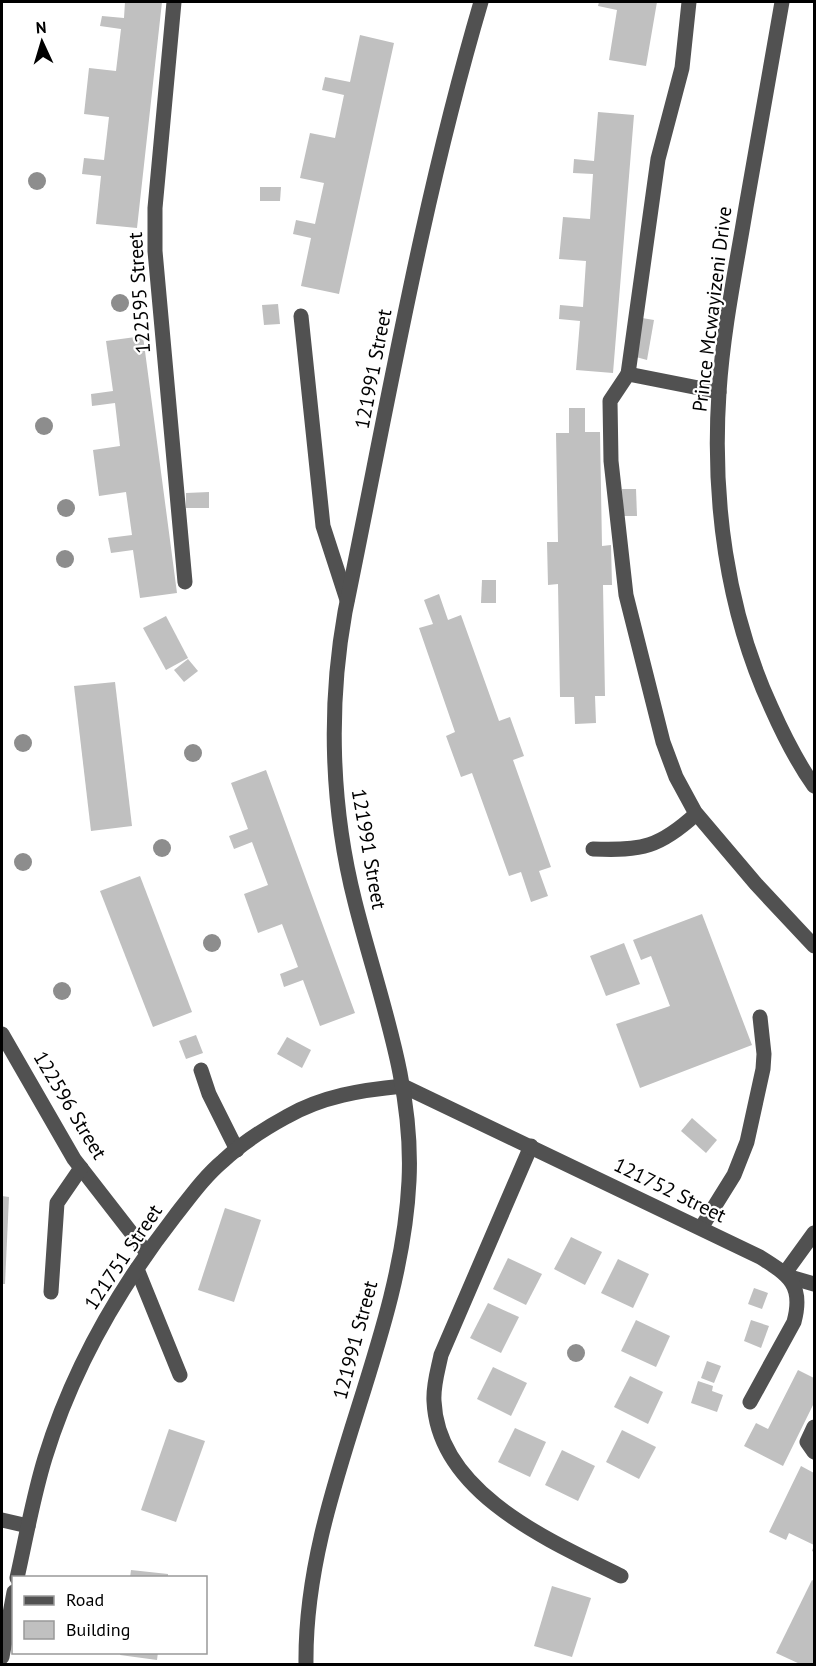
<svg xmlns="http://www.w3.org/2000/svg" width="816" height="1666" font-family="'PT Sans',sans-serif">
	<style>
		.building { fill: #c0c0c0 }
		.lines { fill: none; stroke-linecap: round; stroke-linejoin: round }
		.minor { stroke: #515151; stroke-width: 15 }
		.tree { fill: #8d8d8d }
		.labels { text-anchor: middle; stroke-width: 4.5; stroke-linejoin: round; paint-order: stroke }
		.street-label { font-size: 20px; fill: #000; stroke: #fff }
	</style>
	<rect width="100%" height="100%" fill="#fff"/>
	<g class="building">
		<polygon points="125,2 162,2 137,228 96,224 101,176 82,174 84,158 104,160 109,117 84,114 89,68 116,71 121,29 100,26 102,16 124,18"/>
		<polygon points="599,2 657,2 646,66 609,60 617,10 598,6"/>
		<polygon points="360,35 394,43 339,294 301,286 311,238 293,234 296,220 315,224 324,183 300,178 310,133 335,138 344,95 322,90 325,77 350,82"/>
		<polygon points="598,112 634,115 613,373 576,370 580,321 559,319 560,305 583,307 586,261 559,259 563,217 590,219 593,174 573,173 574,159 594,161"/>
		<polygon points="260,187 281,187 280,201 260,201"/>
		<polygon points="278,304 280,324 264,325 262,305"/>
		<polygon points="642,318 654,320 647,360 636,357"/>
		<polygon points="143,336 177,593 140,598 133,550 111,553 108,538 132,535 126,492 99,496 93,450 120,446 115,403 92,406 91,394 113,391 106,341"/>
		<polygon points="569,408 585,408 585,432 600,432 602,546 611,545 612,585 603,585 605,696 595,696 596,723 575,724 574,697 560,697 558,584 548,585 547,542 558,542 556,433 569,433"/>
		<polygon points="622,489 636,489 637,516 623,516"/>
		<polygon points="209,492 209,508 186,508 186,493"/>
		<polygon points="482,580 496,580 496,603 481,603"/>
		<polygon points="439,594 448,620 461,615 499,721 510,717 524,756 513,760 551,867 539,871 548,896 531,902 521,872 509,876 472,773 461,777 446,736 455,732 419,628 433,624 424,600"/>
		<polygon points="166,616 188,658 166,670 143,628"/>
		<polygon points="188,659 198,671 184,682 174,670"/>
		<polygon points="115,682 132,826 91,831 74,686"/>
		<polygon points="266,770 355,1013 320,1026 303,980 284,987 280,974 298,967 282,924 258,933 244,894 268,885 252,842 234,849 229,836 248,829 231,783"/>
		<polygon points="140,876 192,1012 153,1027 100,891"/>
		<polygon points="702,914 752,1045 640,1088 616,1024 670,1006 651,956 641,960 633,940"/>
		<polygon points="624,943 640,984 606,996 590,956"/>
		<polygon points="196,1035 203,1053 186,1059 179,1041"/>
		<polygon points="287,1037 311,1050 302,1068 277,1054"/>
		<polygon points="692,1118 717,1140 706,1153 681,1131"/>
		<polygon points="2,1196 9,1197 5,1284 2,1284"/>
		<polygon points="225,1208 261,1220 234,1302 198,1290"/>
		<polygon points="571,1237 602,1252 585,1285 554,1269"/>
		<polygon points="508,1258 542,1274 526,1305 493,1289"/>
		<polygon points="618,1259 649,1274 633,1308 601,1293"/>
		<polygon points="754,1288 768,1293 762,1309 748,1304"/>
		<polygon points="488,1303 519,1317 501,1353 470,1338"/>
		<polygon points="636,1320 670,1336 656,1367 621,1351"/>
		<polygon points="751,1320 769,1326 761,1348 744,1341"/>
		<polygon points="707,1361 721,1366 714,1383 701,1378"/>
		<polygon points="493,1367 527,1383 511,1416 477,1399"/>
		<polygon points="798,1370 814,1378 814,1403 783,1466 744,1446 756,1423 768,1429"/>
		<polygon points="630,1376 663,1392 648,1424 614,1407"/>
		<polygon points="698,1381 713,1386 712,1391 723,1395 717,1412 691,1403"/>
		<polygon points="515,1428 546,1442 530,1477 498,1462"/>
		<polygon points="169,1429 205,1441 176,1522 141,1510"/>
		<polygon points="622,1430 656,1447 639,1479 606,1462"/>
		<polygon points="562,1450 595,1466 578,1501 545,1485"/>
		<polygon points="801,1466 814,1473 814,1552 812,1551 814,1545 789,1533 786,1540 769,1532"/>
		<polygon points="131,1570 168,1574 168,1578 130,1578"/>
		<polygon points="812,1580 814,1581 814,1664 800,1664 776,1653"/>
		<polygon points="552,1586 591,1598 572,1657 534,1646"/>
		<polygon points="121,1652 158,1652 157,1660 120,1655"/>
	</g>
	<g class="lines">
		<g class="minor">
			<polyline points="174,2 155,208 155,251 185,582"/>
			<path d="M 782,2 C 770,70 758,139 746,207 C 736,268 723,330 719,392 C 712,498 726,609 771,707 C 783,734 797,762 814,786"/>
			<polyline points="301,316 323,526 347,600"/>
			<polyline points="628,374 658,159 682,68 689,2"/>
			<polyline points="719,392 628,374 610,401 611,461 626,595 663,742 676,777 695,812 756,884 814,946"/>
			<path d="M 593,849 C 642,851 660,847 696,814"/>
			<polyline points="2,1034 74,1159 147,1253"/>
			<polyline points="201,1070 209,1094 237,1150"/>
			<path d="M 531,1146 L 441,1355 C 438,1370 433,1385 434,1401 C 438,1493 550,1541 621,1576"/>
			<polyline points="701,1228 734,1175 747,1142 763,1069 764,1054 760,1017"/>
			<polyline points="137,1269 180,1375"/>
			<polyline points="785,1273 814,1233"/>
			<polyline points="790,1277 814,1284"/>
			<polyline points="51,1292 57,1203 81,1168"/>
			<polyline points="814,1427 807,1442 814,1452"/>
			<polyline points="2,1520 28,1526"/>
			<path d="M 17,1578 C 26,1538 33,1497 45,1458 C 72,1370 119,1288 175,1216 C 190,1197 204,1177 223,1161 C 241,1144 264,1129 286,1117 C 322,1096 362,1090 403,1086 L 760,1257 C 789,1275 804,1285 794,1322 L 750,1402"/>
			<polyline points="2,1657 14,1592"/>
			<path d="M 306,1664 C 304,1497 401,1347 409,1181 C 414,1083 378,994 355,902 C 331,808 328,707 345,612 C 387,408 422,202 481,2"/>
		</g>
	</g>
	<g class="tree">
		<circle cx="37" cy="181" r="9"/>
		<circle cx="120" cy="303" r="9"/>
		<circle cx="44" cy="426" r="9"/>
		<circle cx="66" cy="508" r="9"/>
		<circle cx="65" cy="559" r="9"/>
		<circle cx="23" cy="743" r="9"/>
		<circle cx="193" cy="753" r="9"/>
		<circle cx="162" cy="848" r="9"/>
		<circle cx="23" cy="862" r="9"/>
		<circle cx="212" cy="943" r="9"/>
		<circle cx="62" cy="991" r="9"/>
		<circle cx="576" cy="1353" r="9"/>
	</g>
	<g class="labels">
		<g class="street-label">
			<text transform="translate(139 293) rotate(-94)" y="7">122595 Street</text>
			<text transform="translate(712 309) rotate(-83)" y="7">Prince Mcwayizeni Drive</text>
			<text transform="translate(373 369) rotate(-79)" y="7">121991 Street</text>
			<text transform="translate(369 849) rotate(80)" y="7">121991 Street</text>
			<text transform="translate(70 1105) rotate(59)" y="7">122596 Street</text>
			<text transform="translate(670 1190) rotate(26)" y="7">121752 Street</text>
			<text transform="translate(123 1257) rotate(-56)" y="7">121751 Street</text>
			<text transform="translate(355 1340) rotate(-75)" y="7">121991 Street</text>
		</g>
	</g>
	<rect width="816" height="1666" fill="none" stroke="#000000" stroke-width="6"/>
	<rect x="12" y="1576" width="195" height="78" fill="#ffffff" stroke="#999999" stroke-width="1.5"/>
	<rect x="24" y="1596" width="30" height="9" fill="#515151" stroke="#999999" stroke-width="1.5"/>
	<text x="66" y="1606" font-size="18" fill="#000000">Road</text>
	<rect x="24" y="1621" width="30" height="18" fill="#c0c0c0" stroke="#999999" stroke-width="1.5"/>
	<text x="66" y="1636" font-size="18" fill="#000000">Building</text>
	<g transform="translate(42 42) rotate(356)" stroke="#ffffff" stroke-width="4.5" paint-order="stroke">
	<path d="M0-4.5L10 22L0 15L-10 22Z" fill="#000000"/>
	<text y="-9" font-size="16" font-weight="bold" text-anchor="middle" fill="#000000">N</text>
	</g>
</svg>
